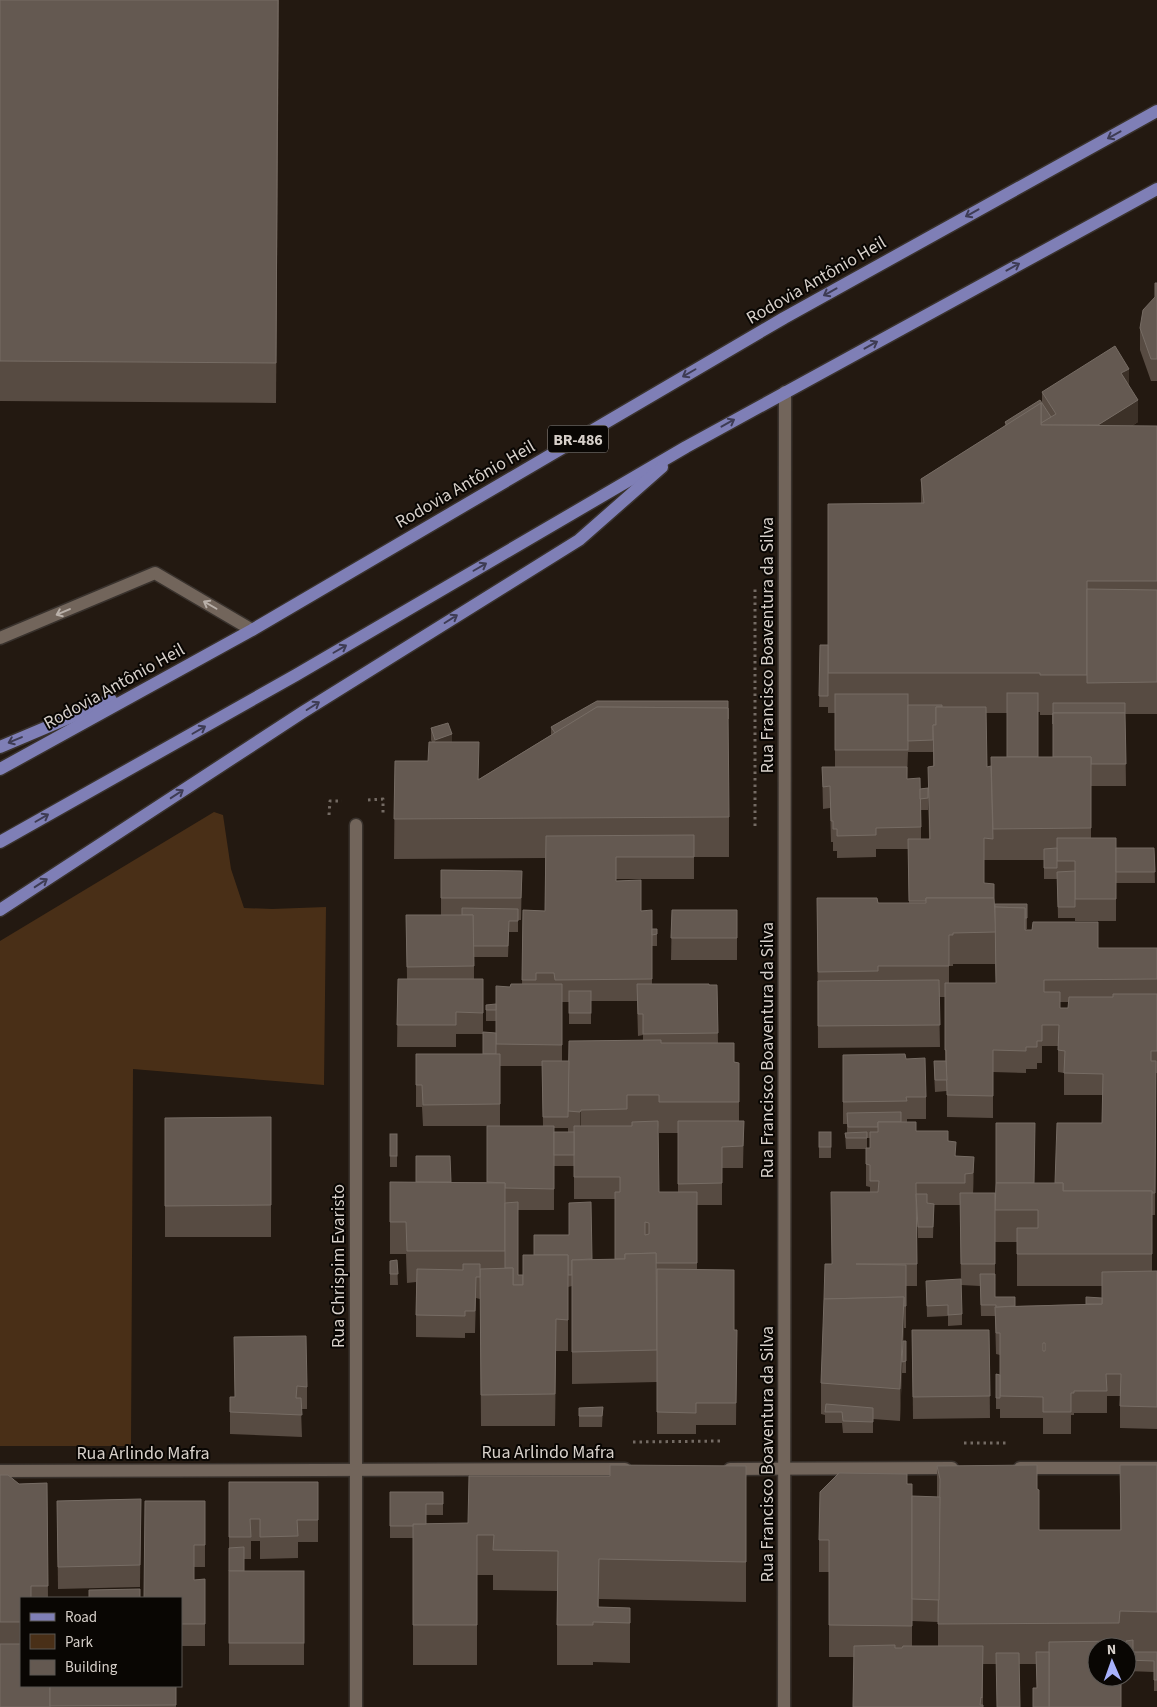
<svg xmlns="http://www.w3.org/2000/svg" width="1157" height="1707" font-family="'Source Sans 3',sans-serif">
	<style>
		.green { fill: #492f17 }
		.lines { fill: none; stroke-linecap: round; stroke-linejoin: round }
		.service-casing { stroke: #39322d; stroke-width: 15 }
		.minor-casing { stroke: #39322d; stroke-width: 15 }
		.primary-casing { stroke: #39322d; stroke-width: 15 }
		.path { stroke: #746b64; stroke-width: 3; stroke-dasharray: 2.5 4; stroke-linecap: butt }
		.service { stroke: #72655b; stroke-width: 12 }
		.minor { stroke: #72655b; stroke-width: 12 }
		.primary { stroke: #7f7fb6; stroke-width: 12 }
		.wall { fill: #574b42; fill-rule: evenodd }
		.shaded-wall { fill: #3c3128 }
		.building { fill: #645951; stroke: #766c64; fill-rule: evenodd }
		.oneway { stroke: #3e3c54 }
		.oneway2 { stroke: #b9b0a9 }
		.labels { text-anchor: middle; stroke-width: 4; stroke-linejoin: round; paint-order: stroke }
		.shield { fill: #090603; stroke: #99938e; stroke-width: 1 }
		.shield-label { font-size: 16px; font-weight: bold; fill: #d7d0ca }
		.street-label { font-size: 18px; fill: #d7d0ca; stroke: #090603 }
	</style>
	<rect width="100%" height="100%" fill="#231911"/>
	<polygon class="green" points="214,812 223,815 231,869 244,908 272,909 326,907 324,1085 133,1069 131,1446 0,1446 0,941"/>
	<g class="lines">
		<defs>
			<polyline id="service" points="0,638 155,573 252,630"/>
			<g id="minor">
				<polyline points="1020,1468 1157,1468"/>
				<polyline points="730,1469 952,1468"/>
				<polyline points="0,1471 625,1469"/>
				<polyline points="356,1707 356,825"/>
				<polyline points="784,1707 785,392"/>
			</g>
			<g id="primary">
				<polyline points="0,747 111,700"/>
				<polyline points="0,769 252,630 784,318 1157,111"/>
				<polyline points="0,842 296,675 686,447 1157,189"/>
				<polyline points="0,910 303,712 579,540 662,467"/>
			</g>
		</defs>
		<use href="#service" class="service-casing"/>
		<use href="#minor" class="minor-casing"/>
		<use href="#primary" class="primary-casing"/>
		<g class="path">
			<polyline points="368,800 383,799 383,816"/>
			<polyline points="329,815 330,801 342,801"/>
			<polyline points="755,826 755,587"/>
			<polyline points="633,1442 722,1441"/>
			<polyline points="964,1443 1008,1443"/>
		</g>
		<use href="#service" class="service"/>
		<use href="#minor" class="minor"/>
		<use href="#primary" class="primary"/>
	</g>
	<g class="wall">
		<polygon points="0,0 279,0 276,403 0,401"/>
		<polygon points="1155,283 1157,283 1157,381 1151,381 1140,350 1140,328 1155,298"/>
		<path d="M 1129,386 L 1138,422 L 1132,426 L 1157,426 L 1157,714 L 1125,714 L 1126,786 L 1091,786 L 1091,838 L 1116,848 L 1154,848 L 1155,883 L 1116,883 L 1116,921 L 1075,921 L 1075,889 L 1075,918 L 1058,918 L 1057,871 L 1057,879 L 1044,879 L 1044,860 L 984,860 L 984,883 L 995,904 L 1027,904 L 1027,929 L 1025,930 L 1098,948 L 1157,948 L 1157,1073 L 1156,1073 L 1155,1215 L 1152,1215 L 1152,1271 L 1157,1271 L 1157,1429 L 1120,1428 L 1120,1396 L 1107,1396 L 1107,1413 L 1074,1413 L 1074,1415 L 1071,1415 L 1071,1434 L 1043,1434 L 1043,1418 L 1000,1418 L 1000,1397 L 1000,1409 L 996,1409 L 996,1374 L 1000,1375 L 1000,1355 L 996,1354 L 995,1316 L 981,1316 L 980,1286 L 961,1285 L 960,1205 L 934,1205 L 933,1238 L 918,1238 L 917,1218 L 917,1286 L 906,1286 L 906,1328 L 904,1328 L 903,1341 L 906,1341 L 906,1373 L 902,1373 L 902,1368 L 900,1421 L 873,1419 L 873,1433 L 843,1433 L 842,1423 L 825,1423 L 825,1415 L 821,1414 L 821,1383 L 832,1264 L 870,1192 L 870,1187 L 866,1186 L 866,1149 L 846,1149 L 845,1133 L 847,1133 L 847,1124 L 843,1124 L 843,1055 L 906,1059 L 926,1097 L 926,1119 L 907,1119 L 907,1122 L 916,1131 L 948,1141 L 956,1156 L 974,1157 L 973,1193 L 995,1193 L 1035,1183 L 1055,1183 L 1102,1123 L 1103,1095 L 1064,1095 L 1064,1073 L 1058,1072 L 1058,1046 L 1042,1046 L 1042,1063 L 1037,1063 L 1037,1069 L 1026,1069 L 1026,1073 L 993,1072 L 993,1118 L 947,1117 L 947,1091 L 935,1092 L 934,1072 L 934,1061 L 945,1061 L 945,997 L 939,997 L 940,1047 L 818,1048 L 817,898 L 878,903 L 909,903 L 908,849 L 876,849 L 876,857 L 837,858 L 837,851 L 833,851 L 833,842 L 831,842 L 830,808 L 823,809 L 822,767 L 835,767 L 835,713 L 828,713 L 828,707 L 819,707 L 820,645 L 828,645 L 921,503 L 921,479 L 1005,426 L 1005,422 L 1042,404 L 1042,392 ZM 1038,712 L 1040,712 L 1040,715 L 1053,715 L 1053,757 L 1038,757 ZM 986,713 L 1007,713 L 1007,757 L 991,766 L 987,767 ZM 908,752 L 933,752 L 933,766 L 928,767 L 929,839 L 921,839 L 921,810 L 928,810 L 928,788 L 920,789 L 907,779 ZM 953,964 L 995,964 L 996,983 L 949,983 L 949,966 L 953,966 ZM 1060,1002 L 1069,1002 L 1068,1008 L 1060,1008 ZM 867,1138 L 870,1138 L 870,1148 L 867,1148 ZM 995,1242 L 1017,1242 L 1017,1286 L 1102,1286 L 1102,1298 L 1086,1304 L 1015,1306 L 995,1297 Z"/>
		<path d="M 551,727 L 729,817 L 729,857 L 694,857 L 694,879 L 616,879 L 616,881 L 641,911 L 652,933 L 657,934 L 657,946 L 652,946 L 652,984 L 717,985 L 718,1043 L 734,1062 L 739,1063 L 739,1121 L 744,1121 L 743,1168 L 722,1168 L 722,1205 L 697,1205 L 697,1269 L 734,1330 L 737,1330 L 736,1425 L 696,1425 L 696,1434 L 657,1434 L 657,1382 L 572,1384 L 572,1286 L 568,1287 L 568,1351 L 556,1351 L 555,1426 L 481,1426 L 480,1299 L 476,1298 L 475,1333 L 465,1333 L 465,1338 L 416,1337 L 416,1282 L 407,1283 L 406,1254 L 390,1254 L 390,1182 L 487,1182 L 543,1126 L 542,1066 L 500,1066 L 500,1126 L 423,1126 L 422,1107 L 416,1107 L 416,1054 L 483,1054 L 483,1034 L 456,1034 L 456,1047 L 397,1047 L 398,979 L 407,979 L 406,915 L 441,915 L 441,870 L 522,871 L 521,920 L 518,920 L 518,932 L 509,932 L 508,957 L 474,957 L 474,979 L 483,979 L 483,1032 L 496,1033 L 496,1021 L 486,1021 L 486,1010 L 496,1004 L 510,987 L 522,984 L 523,910 L 545,911 L 545,858 L 394,859 L 395,761 L 428,761 L 432,742 L 431,740 L 431,728 L 452,742 L 479,779 L 551,735 ZM 591,1001 L 637,1001 L 638,1036 L 643,1035 L 643,1040 L 569,1061 L 562,1061 L 562,1002 L 569,1002 L 569,1024 L 591,1024 ZM 658,1126 L 659,1133 L 678,1133 L 678,1192 L 659,1192 ZM 554,1128 L 568,1128 L 568,1132 L 554,1132 ZM 554,1166 L 574,1166 L 574,1199 L 615,1199 L 615,1259 L 592,1259 L 523,1275 L 518,1275 L 518,1210 L 554,1210 Z"/>
		<polygon points="672,910 737,910 737,960 671,960"/>
		<polygon points="271,1117 271,1237 165,1237 165,1118"/>
		<rect x="819" y="1132" width="12" height="26"/>
		<rect x="390" y="1134" width="7" height="33"/>
		<polygon points="397,1260 398,1285 390,1285 390,1261"/>
		<polygon points="926,1281 962,1314 962,1325 948,1326 948,1316 927,1317"/>
		<polygon points="912,1330 989,1330 990,1418 913,1419"/>
		<polygon points="234,1337 307,1387 307,1409 301,1409 302,1437 230,1434 230,1397 235,1397"/>
		<polygon points="603,1407 602,1427 579,1427 579,1408"/>
		<path d="M 1120,1465 L 1157,1465 L 1157,1691 L 1154,1691 L 1154,1672 L 1127,1671 L 1127,1647 L 1097,1647 L 1037,1688 L 1036,1664 L 983,1664 L 983,1707 L 853,1657 L 829,1657 L 829,1572 L 819,1572 L 819,1540 L 907,1484 L 912,1496 L 937,1497 L 937,1466 L 1037,1489 L 1039,1530 L 1120,1530 ZM 912,1621 L 938,1622 L 938,1646 L 912,1646 Z"/>
		<polygon points="746,1466 746,1602 599,1599 599,1607 630,1608 630,1663 593,1662 593,1665 557,1665 557,1591 493,1590 493,1575 477,1575 477,1665 413,1665 413,1538 390,1538 390,1492 443,1492 443,1515 426,1515 426,1524 468,1523 610,1476"/>
		<polygon points="0,1475 19,1484 47,1483 48,1598 21,1598 21,1686 176,1686 176,1707 0,1707"/>
		<polygon points="229,1482 318,1482 318,1542 298,1542 298,1558 260,1559 260,1541 251,1541 251,1559 244,1559 244,1571 304,1571 304,1665 229,1665"/>
		<polygon points="141,1499 140,1587 58,1589 57,1501"/>
		<polygon points="205,1501 205,1567 194,1567 194,1580 205,1579 205,1646 181,1646 181,1598"/>
	</g>
	<g class="shaded-wall">
		<polygon points="1129,369 1129,390 1121,373"/>
		<polygon points="1138,400 1138,422 1070,465 1070,443"/>
		<polygon points="452,734 452,746 435,751 435,740"/>
		<polygon points="581,1110 581,1141 580,1137 580,1112"/>
		<polygon points="974,1157 974,1179 973,1195 973,1173"/>
		<polygon points="904,1297 904,1328 900,1421 900,1389"/>
		<polygon points="556,1319 556,1351 555,1426 555,1394"/>
		<polygon points="599,1559 599,1599 598,1622 598,1607"/>
	</g>
	<g class="building">
		<polygon points="0,0 278,0 276,363 0,361"/>
		<polygon points="1155,283 1157,283 1157,359 1151,359 1140,328 1143,310 1155,297"/>
		<polygon points="1115,346 1129,369 1121,373 1138,400 1098,425 1041,425 1041,423 1056,414 1042,392"/>
		<polygon points="1040,400 1051,417 1041,423 1041,403 1007,425 1005,422"/>
		<polygon points="1041,403 1041,425 1157,426 1157,581 1087,581 1087,675 1040,675 1040,673 828,673 828,504 924,503 921,479"/>
		<polygon points="1087,589 1157,590 1157,682 1087,683"/>
		<polygon points="820,645 828,645 828,696 819,696"/>
		<rect x="1007" y="693" width="31" height="64"/>
		<rect x="835" y="694" width="73" height="56"/>
		<polygon points="597,701 728,701 728,719 728,708 597,707 555,733 551,727"/>
		<polygon points="1053,703 1125,703 1125,713 1053,713 1053,724"/>
		<polygon points="908,705 942,705 942,707 936,707 936,725 933,725 933,740 908,741"/>
		<polygon points="597,707 728,708 729,817 394,819 395,761 428,761 429,742 479,742 478,780"/>
		<polygon points="936,707 986,707 987,767 991,766 993,839 984,838 984,883 994,884 994,898 926,898 926,901 909,901 908,839 930,839 928,767 934,766 933,725 936,725"/>
		<polygon points="1053,713 1125,713 1126,764 1091,764 1091,757 1053,757"/>
		<polygon points="448,723 452,734 435,740 431,728"/>
		<polygon points="991,757 1091,757 1091,828 993,829"/>
		<polygon points="822,767 907,767 907,779 920,778 921,827 876,828 876,835 837,836 837,829 833,829 833,821 831,821 830,786 823,787"/>
		<polygon points="928,788 928,798 920,799 920,789"/>
		<polygon points="694,835 694,857 616,857 616,881 641,880 641,911 652,910 652,979 555,980 554,973 536,973 536,980 522,980 523,910 545,911 546,836"/>
		<polygon points="1057,838 1116,838 1116,899 1075,899 1075,861 1057,861"/>
		<polygon points="1057,848 1057,868 1044,868 1044,849"/>
		<polygon points="1116,848 1154,848 1155,872 1116,872"/>
		<polygon points="441,870 522,871 521,898 441,898"/>
		<polygon points="1075,871 1075,907 1058,907 1057,872"/>
		<polygon points="817,898 877,898 878,903 926,903 926,898 994,898 996,932 953,933 953,935 949,935 949,966 878,966 878,971 818,972"/>
		<polygon points="995,904 1027,904 1027,918 1025,918 1025,908 995,907"/>
		<polygon points="995,907 1025,908 1025,930 1032,930 1033,922 1098,922 1098,948 1157,948 1157,979 1044,980 1044,992 1060,992 1060,1008 1068,1008 1069,997 1113,997 1113,994 1157,994 1157,1051 1151,1051 1151,1061 1156,1061 1155,1193 1152,1193 1152,1191 1063,1191 1063,1183 1055,1183 1057,1123 1102,1123 1103,1074 1064,1073 1065,1051 1058,1050 1059,1025 1042,1025 1042,1041 1037,1041 1037,1047 1026,1047 1026,1051 993,1050 993,1096 947,1095 946,1050 945,1050 945,983 996,983"/>
		<polygon points="462,908 518,909 518,921 509,921 508,946 473,946 473,915 462,915"/>
		<polygon points="672,910 737,910 737,938 671,938"/>
		<polygon points="406,915 473,915 474,966 407,967"/>
		<polygon points="652,929 657,929 657,934 652,935"/>
		<polygon points="398,979 483,979 483,1013 456,1012 456,1025 397,1025"/>
		<polygon points="939,980 940,1025 818,1026 818,981"/>
		<polygon points="511,984 562,984 562,1045 496,1044 496,986 510,987"/>
		<polygon points="637,984 709,984 709,985 717,985 718,1033 643,1034 643,1014 638,1014"/>
		<rect x="569" y="991" width="22" height="22"/>
		<polygon points="496,1004 496,1010 486,1010 486,1005"/>
		<polygon points="483,1032 496,1033 496,1054 483,1054"/>
		<polygon points="661,1040 661,1043 734,1043 734,1062 739,1063 739,1102 659,1102 659,1095 627,1095 627,1109 581,1110 580,1112 568,1111 569,1041"/>
		<polygon points="416,1054 500,1054 500,1104 423,1105 422,1085 416,1085"/>
		<polygon points="905,1054 906,1059 925,1058 926,1097 906,1097 907,1101 843,1102 843,1055"/>
		<polygon points="542,1061 569,1061 568,1117 543,1117"/>
		<polygon points="934,1061 946,1061 947,1080 935,1080"/>
		<polygon points="901,1112 901,1122 878,1122 878,1127 848,1127 847,1113"/>
		<polygon points="271,1117 271,1205 165,1206 165,1118"/>
		<path d="M 658,1121 L 659,1192 L 697,1192 L 697,1263 L 656,1263 L 656,1253 L 625,1254 L 625,1259 L 615,1259 L 615,1192 L 620,1192 L 620,1177 L 574,1177 L 574,1126 L 632,1126 L 632,1122 ZM 645,1222 L 649,1223 L 649,1234 L 645,1235 Z"/>
		<polygon points="678,1121 744,1121 743,1146 722,1147 722,1183 678,1184"/>
		<polygon points="878,1122 916,1122 916,1131 948,1131 948,1141 956,1142 955,1156 974,1157 973,1173 965,1174 965,1183 916,1183 917,1264 856,1264 906,1265 906,1306 904,1306 904,1297 824,1299 825,1264 832,1264 831,1192 878,1192 879,1181 870,1181 870,1165 866,1164 866,1148 870,1148 870,1132 878,1132"/>
		<polygon points="996,1123 1035,1123 1034,1183 996,1183"/>
		<polygon points="487,1126 554,1126 554,1189 505,1188 505,1183 487,1182"/>
		<rect x="554" y="1132" width="20" height="23"/>
		<rect x="819" y="1132" width="12" height="15"/>
		<polygon points="867,1132 867,1138 846,1138 845,1133"/>
		<rect x="390" y="1134" width="7" height="22"/>
		<polygon points="416,1156 450,1156 451,1182 416,1182"/>
		<polygon points="390,1182 505,1183 505,1251 407,1251 406,1222 390,1222"/>
		<polygon points="996,1183 1063,1183 1063,1191 1152,1191 1152,1254 1017,1254 1017,1228 1038,1228 1038,1210 995,1210"/>
		<polygon points="960,1193 995,1193 995,1264 961,1264"/>
		<polygon points="916,1194 927,1194 927,1203 934,1204 933,1227 918,1227"/>
		<polygon points="518,1202 518,1275 523,1275 523,1285 513,1285 513,1268 505,1268 505,1203"/>
		<polygon points="591,1202 592,1259 572,1260 572,1275 568,1275 568,1255 534,1255 534,1235 569,1235 569,1203"/>
		<polygon points="656,1253 657,1350 572,1352 572,1260 625,1259 625,1254"/>
		<polygon points="523,1255 568,1255 568,1320 556,1319 555,1394 481,1395 480,1269 513,1268 513,1285 523,1285"/>
		<polygon points="397,1260 398,1274 390,1274 390,1261"/>
		<polygon points="463,1264 480,1264 480,1277 476,1277 475,1311 465,1311 465,1316 416,1315 417,1269 463,1270"/>
		<polygon points="657,1269 734,1270 734,1330 737,1330 736,1403 696,1403 696,1413 657,1412"/>
		<path d="M 1157,1271 L 1157,1407 L 1120,1406 L 1121,1374 L 1106,1374 L 1107,1391 L 1074,1391 L 1074,1393 L 1071,1393 L 1071,1412 L 1043,1412 L 1043,1397 L 1000,1396 L 1000,1333 L 996,1333 L 995,1307 L 1102,1304 L 1102,1272 ZM 1043,1343 L 1045,1343 L 1045,1351 L 1043,1351 Z"/>
		<polygon points="980,1274 995,1274 995,1297 1015,1297 1015,1306 996,1307 996,1305 981,1305"/>
		<polygon points="961,1279 962,1314 948,1315 948,1305 927,1306 926,1281"/>
		<polygon points="904,1297 900,1389 821,1383 824,1299"/>
		<polygon points="1086,1297 1102,1298 1102,1304 1086,1304"/>
		<polygon points="912,1330 989,1330 990,1396 913,1397"/>
		<polygon points="306,1336 307,1387 297,1386 296,1398 301,1398 302,1415 230,1412 230,1397 235,1397 234,1337"/>
		<polygon points="903,1341 906,1341 906,1361 902,1362"/>
		<polygon points="996,1374 1000,1375 1000,1398 996,1398"/>
		<polygon points="826,1404 873,1408 873,1422 843,1421 842,1412 825,1412"/>
		<polygon points="603,1407 602,1416 579,1416 579,1408"/>
		<polygon points="610,1465 746,1466 746,1562 599,1559 598,1607 630,1608 630,1623 593,1622 593,1625 557,1625 558,1551 493,1550 494,1535 477,1535 477,1625 413,1625 413,1524 468,1523 469,1476 610,1476"/>
		<polygon points="1037,1465 1037,1489 1039,1490 1039,1530 1121,1530 1120,1465 1157,1465 1157,1612 1120,1611 1119,1623 938,1624 940,1479 937,1466"/>
		<polygon points="839,1473 907,1474 907,1484 912,1484 912,1626 829,1625 829,1540 819,1540 820,1492"/>
		<polygon points="0,1475 8,1475 19,1484 47,1483 48,1586 31,1586 31,1598 21,1598 21,1622 0,1622"/>
		<polygon points="229,1482 318,1482 318,1520 297,1520 298,1536 260,1537 260,1519 250,1519 251,1537 229,1537"/>
		<polygon points="390,1492 443,1492 443,1504 426,1504 426,1524 413,1524 413,1526 390,1526"/>
		<polygon points="912,1496 940,1497 939,1600 912,1599"/>
		<polygon points="141,1499 140,1565 58,1567 57,1501"/>
		<polygon points="145,1501 205,1501 205,1545 194,1545 194,1580 205,1579 205,1624 181,1624 181,1598 144,1598"/>
		<polygon points="244,1547 244,1571 229,1571 229,1548"/>
		<rect x="229" y="1571" width="75" height="72"/>
		<polygon points="140,1589 140,1598 89,1598 89,1590"/>
		<polygon points="1133,1640 1133,1652 1157,1652 1157,1680 1154,1680 1154,1661 1127,1660 1126,1641"/>
		<polygon points="1121,1641 1121,1647 1097,1647 1097,1677 1121,1677 1121,1707 1049,1707 1049,1642"/>
		<polygon points="0,1644 21,1644 21,1686 50,1686 50,1707 0,1707"/>
		<polygon points="895,1645 895,1648 902,1648 903,1646 983,1646 982,1698 981,1697 980,1705 983,1705 983,1707 853,1707 854,1646"/>
		<polygon points="1036,1652 1049,1652 1049,1707 1033,1707 1033,1688 1037,1688"/>
		<polygon points="996,1653 1019,1653 1020,1707 997,1707"/>
		<polygon points="50,1686 176,1686 176,1705 50,1706"/>
	</g>
	<defs><path id="oneway-shaft" d="M-6 0H5M1.5-3L5.5 0L1.5 3" fill="none" stroke-width="1.6" stroke-linecap="round" stroke-linejoin="round" transform="scale(1.25)"/></defs>
	<g class="oneway">
		<use href="#oneway-shaft" transform="translate(1114 135) rotate(151)"/>
		<use href="#oneway-shaft" transform="translate(972 213) rotate(151)"/>
		<use href="#oneway-shaft" transform="translate(1013 267) rotate(-29)"/>
		<use href="#oneway-shaft" transform="translate(830 292) rotate(151)"/>
		<use href="#oneway-shaft" transform="translate(871 345) rotate(-29)"/>
		<use href="#oneway-shaft" transform="translate(689 373) rotate(150)"/>
		<use href="#oneway-shaft" transform="translate(728 423) rotate(-29)"/>
		<use href="#oneway-shaft" transform="translate(480 567) rotate(-30)"/>
		<use href="#oneway-shaft" transform="translate(451 619) rotate(-32)"/>
		<use href="#oneway-shaft" transform="translate(340 649) rotate(-30)"/>
		<use href="#oneway-shaft" transform="translate(313 706) rotate(-32)"/>
		<use href="#oneway-shaft" transform="translate(199 730) rotate(-30)"/>
		<use href="#oneway-shaft" transform="translate(15 740) rotate(157)"/>
		<use href="#oneway-shaft" transform="translate(177 794) rotate(-33)"/>
		<use href="#oneway-shaft" transform="translate(42 818) rotate(-30)"/>
		<use href="#oneway-shaft" transform="translate(41 883) rotate(-33)"/>
	</g>
	<g class="oneway2">
		<use href="#oneway-shaft" transform="translate(210 605) rotate(-150)"/>
		<use href="#oneway-shaft" transform="translate(63 612) rotate(157)"/>
	</g>
	<g class="labels">
		<rect class="shield" x="548" y="425.5" width="60" height="27" rx="4"/>
		<g class="shield-label">
			<text x="578" y="445">BR-486</text>
		</g>
		<g class="street-label">
			<text transform="translate(816 280) rotate(-30)" y="6">Rodovia Antônio Heil</text>
			<text transform="translate(465 484) rotate(-30)" y="6">Rodovia Antônio Heil</text>
			<text transform="translate(767 645) rotate(-90)" y="6">Rua Francisco Boaventura da Silva</text>
			<text transform="translate(114 686) rotate(-29)" y="6">Rodovia Antônio Heil</text>
			<text transform="translate(767 1050) rotate(-90)" y="6">Rua Francisco Boaventura da Silva</text>
			<text transform="translate(338 1266) rotate(-90)" y="6">Rua Chrispim Evaristo</text>
			<text x="548" y="1458">Rua Arlindo Mafra</text>
			<text x="143" y="1459">Rua Arlindo Mafra</text>
			<text transform="translate(767 1454) rotate(-90)" y="6">Rua Francisco Boaventura da Silva</text>
		</g>
	</g>
	<rect x="20" y="1597" width="162" height="90" fill="#090603" stroke="#5b5753"/>
	<rect x="30" y="1613" width="25" height="8" fill="#7f7fb6" stroke="#5b5753"/>
	<text x="65" y="1622" font-size="15" fill="#d7d0ca">Road</text>
	<rect x="30" y="1634" width="25" height="15" fill="#492f17" stroke="#5b5753"/>
	<text x="65" y="1647" font-size="15" fill="#d7d0ca">Park</text>
	<rect x="30" y="1660" width="25" height="15" fill="#645951" stroke="#5b5753"/>
	<text x="65" y="1672" font-size="15" fill="#d7d0ca">Building</text>
	<g transform="translate(1112 1662) rotate(358)"><circle r="24" fill="#090603" stroke="#5b5753"/>
	<path d="M0-4L9 19L0 12L-9 19Z" fill="#a7b1fc"/>
	<text y="-8" font-size="14" font-weight="bold" text-anchor="middle" fill="#d7d0ca">N</text>
	</g>
</svg>
